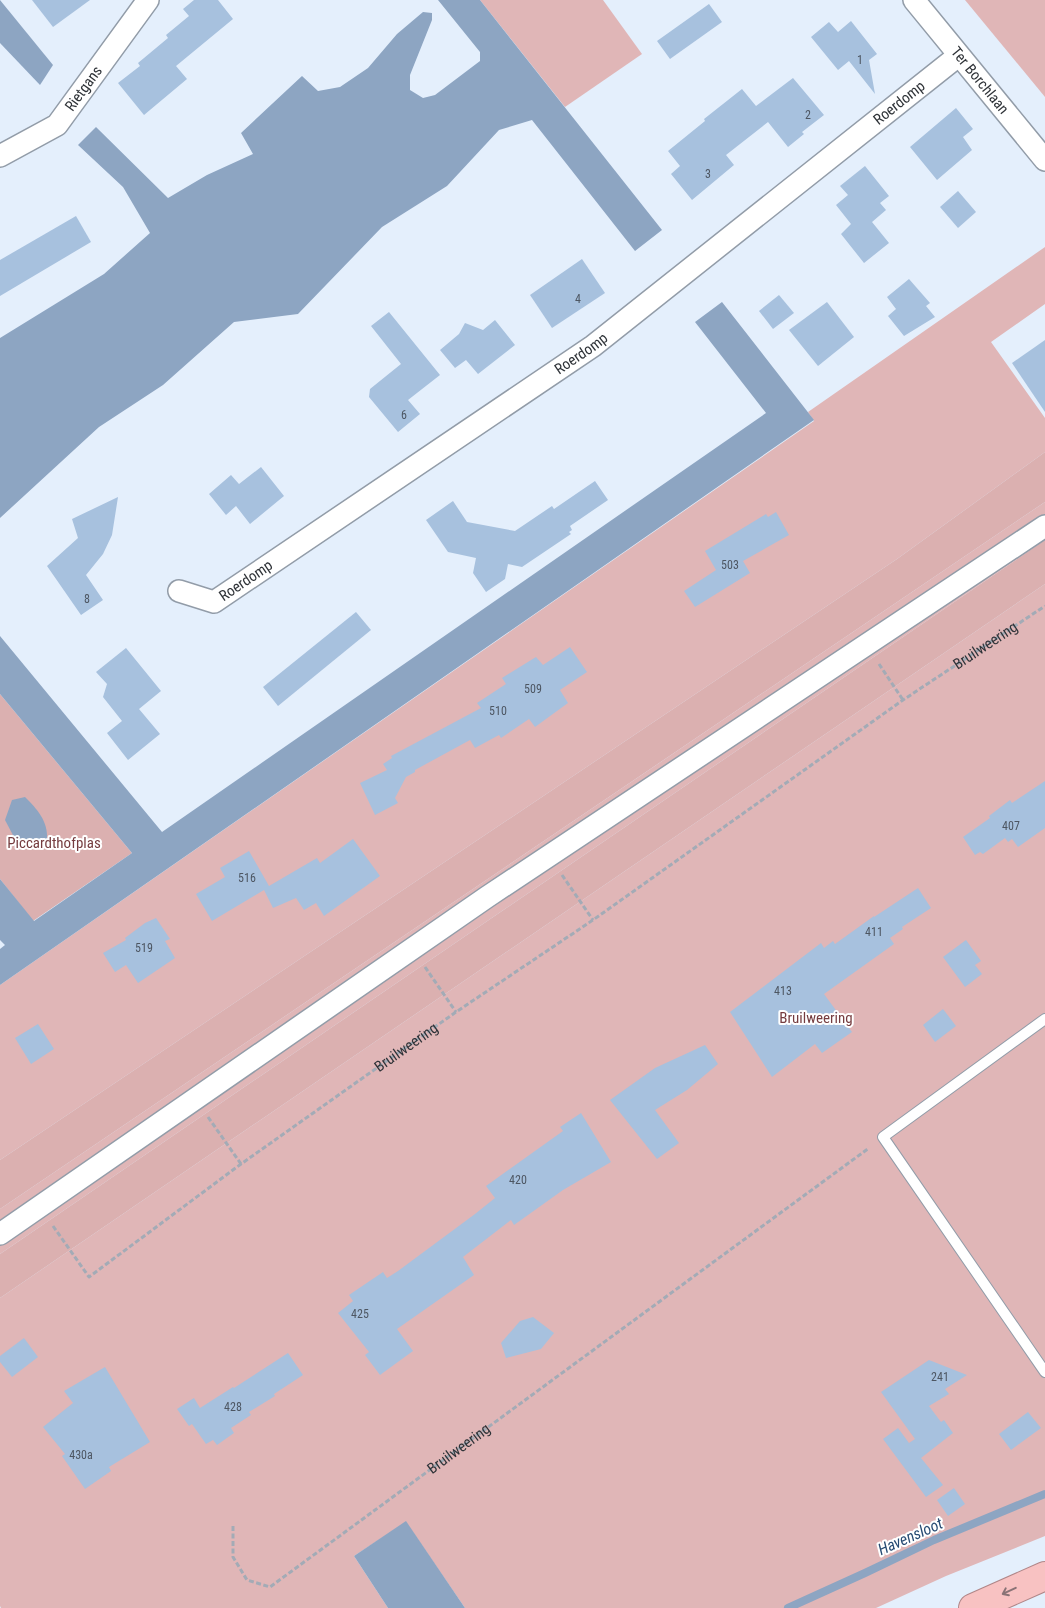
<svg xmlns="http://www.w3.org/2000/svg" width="1045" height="1608" font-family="'Roboto Condensed',sans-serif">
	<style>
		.green { fill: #e0b6b7 }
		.forest { fill: #dbb0b0 }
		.water { fill: #8da5c2 }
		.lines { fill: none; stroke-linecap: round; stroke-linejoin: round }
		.stream { stroke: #8da5c2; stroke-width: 8 }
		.building { fill: #a7c1de }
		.service-casing { stroke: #929ca8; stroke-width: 12 }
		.minor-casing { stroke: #929ca8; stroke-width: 24 }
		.trunk-casing { stroke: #b08688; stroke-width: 30 }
		.path { stroke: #a3abb6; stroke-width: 3; stroke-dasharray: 5 2.5; stroke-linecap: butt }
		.service { stroke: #fff; stroke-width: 10 }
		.minor { stroke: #fff; stroke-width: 21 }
		.trunk { stroke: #f8c2c2; stroke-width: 28 }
		.oneway { stroke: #897376 }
		.labels { text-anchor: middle; stroke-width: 4; stroke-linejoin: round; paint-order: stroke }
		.number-label { font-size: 12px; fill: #4d5662 }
		.street-label { font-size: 15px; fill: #2f3338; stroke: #fff }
		.park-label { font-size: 15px; fill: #753c3f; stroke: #fff }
		.water-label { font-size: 16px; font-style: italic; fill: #274b73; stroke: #fff }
	</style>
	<rect width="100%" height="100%" fill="#e4effc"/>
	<g class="green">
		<polygon points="480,0 603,0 642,54 565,107"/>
		<polygon points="965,0 1045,0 1045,97"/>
		<polygon points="1045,247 1045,304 991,342 1045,418 1045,452 897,559 0,1160 0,985 814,421 808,412"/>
		<polygon points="1045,502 1045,540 0,1254 0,1209"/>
		<polygon points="1045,584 1045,1536 946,1576 876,1608 465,1608 406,1522 354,1556 388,1608 1,1608 0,1606 0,1298"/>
	</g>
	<g class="forest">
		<polygon points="1045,452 1045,502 1042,504 0,1209 0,1160 897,559"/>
		<polygon points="1045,540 1045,584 0,1298 0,1254"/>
		<polygon points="0,694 132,853 33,921 0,879"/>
	</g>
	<g class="water">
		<polygon points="0,0 53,65 40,85 0,43"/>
		<polygon points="438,0 480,0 662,230 635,251 532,120 499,130 447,186 382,227 298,314 234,322 163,385 99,427 0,518 0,338 104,274 150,233 123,187 78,145 96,127 168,198 207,175 253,154 241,133 302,76 318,91 340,87 368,68 397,34 423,12 432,13 432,20 410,75 410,90 423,98 435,95 480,61 480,52"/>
		<polygon points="722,302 814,420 0,985 0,949 5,945 0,940 0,879 34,921 132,853 0,694 0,636 162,832 766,413 695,322"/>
		<path d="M 25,797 C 37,809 48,821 47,839 L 36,848 L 28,849 L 15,839 L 5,820 L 12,800 Z"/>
		<polygon points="406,1521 465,1608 388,1608 354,1556"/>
	</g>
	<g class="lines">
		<polyline class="stream" points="788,1608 865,1573 934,1540 1045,1494"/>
	</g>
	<g class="building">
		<polygon points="32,0 90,0 53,27"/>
		<polygon points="194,0 218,0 233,19 176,66 187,79 144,115 118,83 140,66 138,63 168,38 166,35 189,16 183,9"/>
		<polygon points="709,4 722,22 670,59 657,41"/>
		<polygon points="851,21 877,54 869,60 875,94 849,61 838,70 811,37 829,22 838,32"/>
		<polygon points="793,78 824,115 802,132 804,134 788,147 768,122 726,155 734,165 692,200 671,174 680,166 668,151 705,121 704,119 742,89 756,106"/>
		<polygon points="956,108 973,129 963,137 972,150 937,180 910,147"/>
		<polygon points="865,166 889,196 880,203 886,210 872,222 889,243 864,263 841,234 851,224 836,205 848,195 840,186"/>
		<polygon points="958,191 976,212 958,228 940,207"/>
		<polygon points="76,216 91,242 0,296 0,260"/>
		<polygon points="582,259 605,293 552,328 530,295"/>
		<polygon points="909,279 930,303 926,306 935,317 904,336 888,316 896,309 887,297"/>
		<polygon points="779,295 794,313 773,329 759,311"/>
		<polygon points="827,302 854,337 818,366 789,330"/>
		<polygon points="389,312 440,375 408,400 420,414 398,432 369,397 370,389 401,364 371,326"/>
		<polygon points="495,320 515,345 478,374 466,360 455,368 440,350 459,334 465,323 483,330"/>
		<polygon points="1045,340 1045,412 1012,363"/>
		<polygon points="261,467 284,496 250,524 236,506 226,515 209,494 231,475 239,484"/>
		<polygon points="595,481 608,500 570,526 572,530 569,532 571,534 522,567 508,564 505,579 486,592 473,573 476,558 448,552 426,520 453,501 467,522 515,531 552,506 554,509"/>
		<polygon points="118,497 112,535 103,554 86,575 103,600 81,615 47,566 78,538 72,519"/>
		<polygon points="776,512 789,535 743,561 750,573 695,607 684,591 716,570 705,551 766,514 768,517"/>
		<polygon points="356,612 371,630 278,706 263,687"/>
		<polygon points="570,647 587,672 560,690 568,703 535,727 529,719 501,738 499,735 475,748 470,740 415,770 415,772 406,777 395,798 398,803 375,815 360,783 387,770 383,764 392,758 391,756 481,708 477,703 506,684 502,678 536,657 543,665"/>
		<polygon points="126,648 161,691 139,709 160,734 128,760 107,733 122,721 103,697 107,684 96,672"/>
		<polygon points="1045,781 1045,828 1018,847 1012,839 1008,842 1005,838 983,854 980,852 975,855 963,837 990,818 989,816 1010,800 1012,803"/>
		<polygon points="353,839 380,876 324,916 316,903 304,910 296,898 273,908 264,890 212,921 196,894 225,877 220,868 249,851 269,886 317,858 320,863"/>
		<polygon points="918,888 931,908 902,927 903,929 890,938 894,944 824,994 852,1032 822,1053 815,1044 772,1077 730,1012 821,943 824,948 833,941 835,944 874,916 874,917"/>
		<polygon points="156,918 170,939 165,941 175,958 138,983 126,965 115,972 103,953 126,940 125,938 145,923"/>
		<polygon points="966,940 981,961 975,965 982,974 965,987 943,957"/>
		<polygon points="943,1009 956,1026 935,1042 923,1025"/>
		<polygon points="38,1024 54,1049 31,1064 15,1038"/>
		<polygon points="705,1045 718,1064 687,1090 655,1110 679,1143 657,1159 610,1100 655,1068"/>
		<polygon points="581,1113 611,1162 563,1190 514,1225 511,1220 463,1257 474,1275 397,1329 413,1351 380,1375 365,1355 369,1352 338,1313 353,1301 349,1295 383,1272 387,1278 398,1271 475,1214 495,1198 486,1186 563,1131 560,1127"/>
		<polygon points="533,1317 554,1333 541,1349 506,1358 501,1343 520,1321"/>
		<polygon points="24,1338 38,1357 12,1377 0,1362 0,1356"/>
		<polygon points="288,1353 303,1375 274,1394 275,1396 249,1412 251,1415 231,1428 234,1433 217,1445 213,1440 206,1444 192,1424 189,1426 177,1409 194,1398 200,1408 233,1387 234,1388"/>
		<polygon points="929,1360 967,1375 945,1389 949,1394 929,1406 941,1422 944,1420 953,1433 921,1458 943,1485 926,1497 883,1439 898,1428 909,1443 915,1439 881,1392"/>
		<polygon points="105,1367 150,1442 109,1467 111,1471 85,1489 62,1456 65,1454 43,1427 73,1403 64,1391"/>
		<polygon points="1028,1412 1041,1428 1011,1450 999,1434"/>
		<polygon points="954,1488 965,1504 948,1516 937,1500"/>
	</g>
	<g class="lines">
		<defs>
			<polyline id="service" points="1045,1019 883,1137 1045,1372"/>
			<g id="minor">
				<path id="s3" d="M 914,0 L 1045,160"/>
				<path id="s4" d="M 0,156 L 57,125 L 148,0"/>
				<path id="s5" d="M 179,591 L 214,602 L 593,346 L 958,56"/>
				<polyline points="0,1234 487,897 1045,526"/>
			</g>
			<polyline id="trunk" points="973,1608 1045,1576"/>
		</defs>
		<use href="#service" class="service-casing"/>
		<use href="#minor" class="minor-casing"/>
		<use href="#trunk" class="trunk-casing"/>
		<g class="path">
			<polyline points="879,664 903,700"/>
			<polyline points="562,875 593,920"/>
			<polyline points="425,967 456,1012"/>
			<polyline points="208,1117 241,1164"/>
			<path id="s1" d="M 53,1226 L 89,1277 L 241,1164 L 456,1012 L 593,920 L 903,700 L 1045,606"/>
			<path id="s2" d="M 233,1526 L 233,1557 L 247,1580 L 270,1587 L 869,1148"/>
		</g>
		<use href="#service" class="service"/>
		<use href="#minor" class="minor"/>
		<use href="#trunk" class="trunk"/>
	</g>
	<defs><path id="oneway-shaft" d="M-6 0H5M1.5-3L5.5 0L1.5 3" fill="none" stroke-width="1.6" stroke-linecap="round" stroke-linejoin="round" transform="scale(1.25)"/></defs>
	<use class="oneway" href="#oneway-shaft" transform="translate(1009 1591) rotate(155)"/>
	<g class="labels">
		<g class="number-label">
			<text x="860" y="64">1</text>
			<text x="808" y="119">2</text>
			<text x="708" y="178">3</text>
			<text x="578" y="303">4</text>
			<text x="404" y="419">6</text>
			<text x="730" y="569">503</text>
			<text x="87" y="603">8</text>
			<text x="533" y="693">509</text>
			<text x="498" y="715">510</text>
			<text x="1011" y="830">407</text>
			<text x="247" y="882">516</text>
			<text x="874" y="936">411</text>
			<text x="144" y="952">519</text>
			<text x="783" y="995">413</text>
			<text x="518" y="1184">420</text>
			<text x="360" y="1318">425</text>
			<text x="940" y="1381">241</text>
			<text x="233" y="1411">428</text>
			<text x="81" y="1459">430a</text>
		</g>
		<g class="street-label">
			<text dy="5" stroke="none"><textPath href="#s3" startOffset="104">Ter Borchlaan</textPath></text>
			<text dy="5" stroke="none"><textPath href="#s4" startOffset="110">Rietgans</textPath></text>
			<text dy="5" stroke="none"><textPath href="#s5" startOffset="885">Roerdomp</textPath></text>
			<text dy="5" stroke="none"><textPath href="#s5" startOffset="480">Roerdomp</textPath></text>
			<text dy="5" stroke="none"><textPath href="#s5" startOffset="75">Roerdomp</textPath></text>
			<text dy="5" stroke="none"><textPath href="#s1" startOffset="1159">Bruilweering</textPath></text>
			<text dy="5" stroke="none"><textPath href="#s1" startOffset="454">Bruilweering</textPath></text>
			<text dy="5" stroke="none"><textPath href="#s2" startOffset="316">Bruilweering</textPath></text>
		</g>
		<g class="park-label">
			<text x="54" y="848">Piccardthofplas</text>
			<text x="816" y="1023">Bruilweering</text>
		</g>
		<g class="water-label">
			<text transform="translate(910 1536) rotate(-24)" y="6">Havensloot</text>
		</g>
	</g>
</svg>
